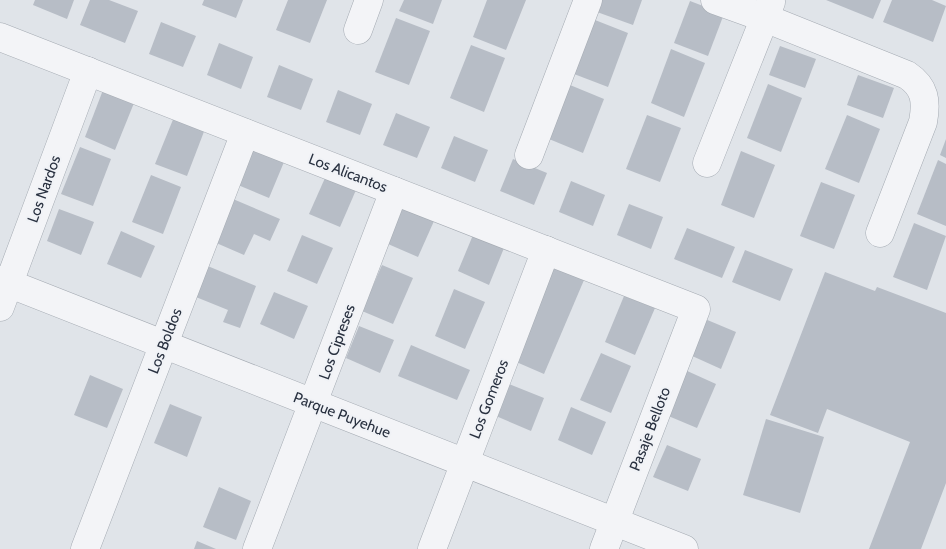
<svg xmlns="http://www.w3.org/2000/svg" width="946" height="549" font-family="Cabin,sans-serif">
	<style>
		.building { fill: #b7bdc6 }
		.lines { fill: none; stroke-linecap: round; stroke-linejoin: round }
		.minor-casing { stroke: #a5abb3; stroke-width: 29 }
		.minor { stroke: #f3f4f7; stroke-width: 28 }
		.labels { text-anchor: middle; stroke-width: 4; stroke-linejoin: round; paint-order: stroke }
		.street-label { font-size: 15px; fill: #293140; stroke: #f0f2f6 }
	</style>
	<rect width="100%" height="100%" fill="#e0e4e9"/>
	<g class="building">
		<polygon points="35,0 74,0 67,19 33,5"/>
		<polygon points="90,0 109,0 138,11 125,43 80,25"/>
		<polygon points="204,0 243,0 236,18 202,5"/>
		<polygon points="288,0 327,0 310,43 276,30"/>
		<polygon points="404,0 442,0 433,24 399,11"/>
		<polygon points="487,0 526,0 506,50 473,37"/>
		<polygon points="602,0 642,0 633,25 597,12"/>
		<polygon points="826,0 881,0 873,19"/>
		<polygon points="892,0 932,0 946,6 933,42 883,22"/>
		<polygon points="690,1 724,14 708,56 674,43"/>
		<polygon points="396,18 430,31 409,85 375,72"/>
		<polygon points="595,20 628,33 608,87 574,74"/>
		<polygon points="161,22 196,36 183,67 149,54"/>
		<polygon points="219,43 253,57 241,89 207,75"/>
		<polygon points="471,45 505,58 484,112 450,98"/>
		<polygon points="780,46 816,59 805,88 769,75"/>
		<polygon points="671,49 705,63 684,117 651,103"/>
		<polygon points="279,65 313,79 301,110 267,97"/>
		<polygon points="858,75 894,88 883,118 847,105"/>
		<polygon points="768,84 802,98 781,152 747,138"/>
		<polygon points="570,85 604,99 583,153 549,139"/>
		<polygon points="103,90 134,103 115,150 85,137"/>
		<polygon points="338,90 372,104 360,135 326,122"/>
		<polygon points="396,113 430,127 417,158 383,145"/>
		<polygon points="647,115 681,128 660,182 626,169"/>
		<polygon points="847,115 880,129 859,183 825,169"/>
		<polygon points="174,117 205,129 187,176 155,164"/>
		<polygon points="454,136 488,150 475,182 441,168"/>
		<polygon points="946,139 946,158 940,155"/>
		<polygon points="80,147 111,159 93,206 61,194"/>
		<polygon points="253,148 284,162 269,198 238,185"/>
		<polygon points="741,151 775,165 754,218 721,205"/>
		<polygon points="513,159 547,173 534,205 500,191"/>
		<polygon points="938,160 946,164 946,226 917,214"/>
		<polygon points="151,175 181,187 163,234 132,222"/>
		<polygon points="325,178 356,190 340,227 309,214"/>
		<polygon points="571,181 605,195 593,226 559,212"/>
		<polygon points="821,182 855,195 834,249 800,236"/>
		<polygon points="233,199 280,219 270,241 254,234 244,255 214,242"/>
		<polygon points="629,204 663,217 651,249 617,235"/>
		<polygon points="403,207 434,221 418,257 388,244"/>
		<polygon points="59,209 94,222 81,255 47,241"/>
		<polygon points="914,223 946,236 927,290 893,277"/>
		<polygon points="687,228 735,247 722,278 674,259"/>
		<polygon points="121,231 155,246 141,278 107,264"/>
		<polygon points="302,235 333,248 317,284 287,271"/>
		<polygon points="473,235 504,248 489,285 458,271"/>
		<polygon points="745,250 793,269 780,301 732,282"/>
		<polygon points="198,262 256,286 240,328 223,322 228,310 186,293"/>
		<polygon points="382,265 413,278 393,324 362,311"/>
		<polygon points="553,267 584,280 544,374 514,361"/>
		<polygon points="825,272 875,291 877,287 946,313 946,483 921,549 869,549 910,442 827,409 818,433 770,415"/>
		<polygon points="454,289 485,302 465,349 435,336"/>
		<polygon points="274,292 308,306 294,339 260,324"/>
		<polygon points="624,296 655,308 635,355 605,342"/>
		<polygon points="705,319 736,332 721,369 690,355"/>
		<polygon points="359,326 394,340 380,373 346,358"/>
		<polygon points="411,345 470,370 457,400 398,376"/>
		<polygon points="601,353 631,366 611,413 580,400"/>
		<polygon points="685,370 716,384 697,428 666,415"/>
		<polygon points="90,375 123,389 107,428 74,415"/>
		<polygon points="509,384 544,398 531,431 496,416"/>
		<polygon points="170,404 202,417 187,457 154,443"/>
		<polygon points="571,407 606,422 592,455 558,440"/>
		<polygon points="766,419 824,437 800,513 743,495"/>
		<polygon points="667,445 701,459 688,491 653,477"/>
		<polygon points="219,487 251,501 236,540 203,527"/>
		<polygon points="197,541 216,549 194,549"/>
	</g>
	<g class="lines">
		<defs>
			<g id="minor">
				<path d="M 715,0 L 765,18 L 907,75 C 925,87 927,101 923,122 L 880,233"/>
				<polyline points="358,30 369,0"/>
				<polyline points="0,37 696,309 604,549"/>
				<polyline points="529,155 588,0"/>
				<polyline points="707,163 771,2"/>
				<polyline points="0,280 684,549"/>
				<polyline points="0,307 88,71"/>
				<polyline points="85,549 245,133"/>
				<polyline points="257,549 394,191"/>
				<polyline points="432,549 546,250"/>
			</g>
		</defs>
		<use href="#minor" class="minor-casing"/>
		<use href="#minor" class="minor"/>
	</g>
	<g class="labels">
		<g class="street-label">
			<text transform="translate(348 173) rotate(21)" y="5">Los Alicantos</text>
			<text transform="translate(44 189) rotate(-70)" y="5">Los Nardos</text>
			<text transform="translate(165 341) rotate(-69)" y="5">Los Boldos</text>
			<text transform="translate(337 342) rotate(-70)" y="5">Los Cipreses</text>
			<text transform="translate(489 399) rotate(-69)" y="5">Los Gomeros</text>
			<text transform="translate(342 415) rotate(21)" y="5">Parque Puyehue</text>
			<text transform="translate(650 429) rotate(-69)" y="5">Pasaje Belloto</text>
		</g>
	</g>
</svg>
